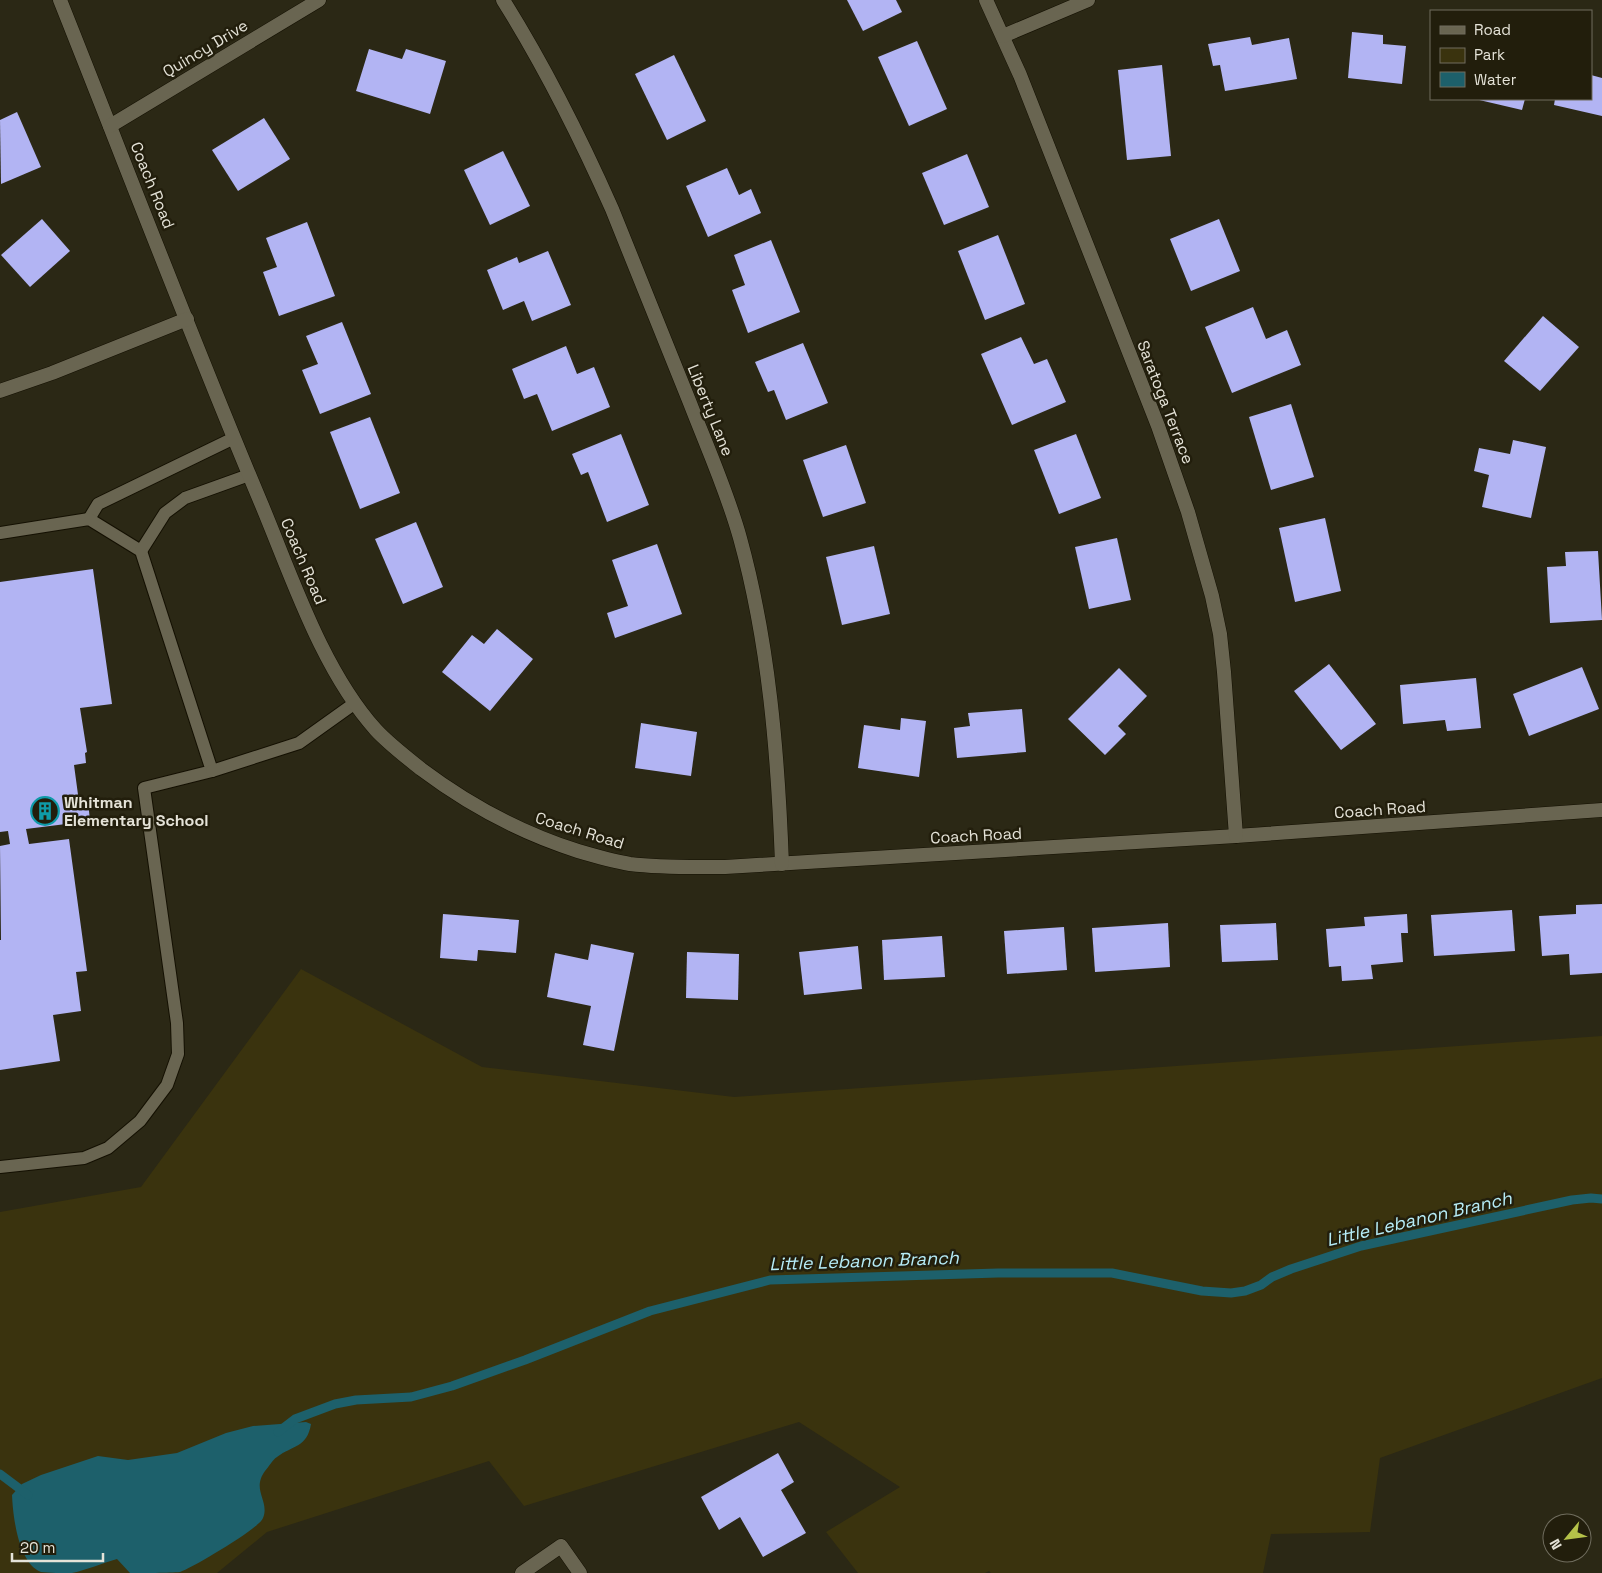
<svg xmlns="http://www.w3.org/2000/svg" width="1602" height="1573" font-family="'Space Grotesk',sans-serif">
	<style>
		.green { fill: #3a330e }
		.water { fill: #1d606b }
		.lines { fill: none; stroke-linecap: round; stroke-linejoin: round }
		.stream { stroke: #1d606b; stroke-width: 9 }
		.building { fill: #b2b4f3 }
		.service-casing { stroke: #141002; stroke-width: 14 }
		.minor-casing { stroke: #141002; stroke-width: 15 }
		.service { stroke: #696551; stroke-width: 12 }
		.minor { stroke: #696551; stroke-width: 14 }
		.labels { text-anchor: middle; stroke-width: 5; stroke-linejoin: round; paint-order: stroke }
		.street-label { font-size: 16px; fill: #e5e3d8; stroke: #221e0c }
		.poi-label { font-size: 16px; font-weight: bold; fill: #e5e3d8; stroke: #221e0c; text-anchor: start }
		.water-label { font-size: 18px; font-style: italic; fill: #b6ecf7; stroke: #221e0c }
	</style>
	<rect width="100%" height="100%" fill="#2b2815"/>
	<polygon class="green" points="301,969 482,1067 734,1097 1602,1036 1602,1378 1380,1458 1370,1532 1271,1534 1263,1573 991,1573 989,1571 985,1573 858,1573 826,1532 900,1487 799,1422 524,1506 489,1461 267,1532 217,1573 0,1573 0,1212 141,1187"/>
	<path class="water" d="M 306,1422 L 311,1424 C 307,1448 293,1445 277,1457 C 272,1460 269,1467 265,1471 C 251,1490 270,1501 263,1518 C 260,1528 192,1568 180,1572 C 170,1573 142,1573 130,1573 L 117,1559 C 102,1563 87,1570 72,1573 C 64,1573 48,1573 41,1572 C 18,1563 13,1516 12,1495 L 22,1484 L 41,1475 L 98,1456 L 128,1460 L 177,1453 L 226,1433 L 253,1426 Z"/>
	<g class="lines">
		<g class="stream">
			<polyline points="278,1432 295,1419 335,1404 356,1400 411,1397 452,1386 525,1360 650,1311 770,1280 998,1273 1112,1273 1202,1291 1231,1293 1245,1291 1261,1285 1272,1277 1291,1269 1361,1246 1572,1200 1591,1198 1602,1199"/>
			<polyline points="0,1474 28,1495"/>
		</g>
	</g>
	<g class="building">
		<polygon points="847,0 896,0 902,12 863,31"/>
		<polygon points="1352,32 1383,35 1383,44 1406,46 1402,84 1348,78"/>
		<polygon points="1250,37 1252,45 1289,38 1297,79 1225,91 1220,65 1213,66 1208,44"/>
		<polygon points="917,41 947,109 909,126 878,57"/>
		<polygon points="369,49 402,59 406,49 446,61 430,114 356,91"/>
		<polygon points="674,55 706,121 667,140 635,74"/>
		<polygon points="1162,65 1171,156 1127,160 1118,70"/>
		<polygon points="1591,75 1602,78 1602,116 1554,105 1555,99 1591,99"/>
		<polygon points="1475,99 1525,99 1522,110"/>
		<polygon points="17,112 41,167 1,184 0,120"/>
		<polygon points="264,118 290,159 238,191 212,150"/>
		<polygon points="503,151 530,206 490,225 464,170"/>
		<polygon points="967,154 989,207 944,225 922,173"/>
		<polygon points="727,168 739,195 751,189 761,213 708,237 686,186"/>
		<polygon points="42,219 70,251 30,287 1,255"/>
		<polygon points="1219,219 1240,271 1191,291 1170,239"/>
		<polygon points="307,222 335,296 279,316 263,272 277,267 266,238"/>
		<polygon points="998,235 1025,304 985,320 958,251"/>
		<polygon points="771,240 800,312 748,333 732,290 745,285 734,255"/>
		<polygon points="548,251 571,305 532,321 524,301 503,310 487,270 517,257 519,263"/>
		<polygon points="1253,307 1266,339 1287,330 1301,365 1232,393 1205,327"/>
		<polygon points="1543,316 1579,347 1540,391 1504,361"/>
		<polygon points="342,322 371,394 320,414 302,370 318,364 306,336"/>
		<polygon points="1021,337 1034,364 1047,359 1066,402 1012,425 981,354"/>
		<polygon points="803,343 828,403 786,420 774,390 768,392 755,362"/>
		<polygon points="566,346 577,374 594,367 610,407 552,431 537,394 524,399 512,369"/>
		<polygon points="1291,404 1314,477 1271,490 1249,417"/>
		<polygon points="370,417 400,493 360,509 330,432"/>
		<polygon points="621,434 649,505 607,522 588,472 581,475 572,454"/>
		<polygon points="1076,434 1101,498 1059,514 1034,450"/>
		<polygon points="1513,440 1546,447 1531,518 1482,507 1489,475 1474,471 1479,448 1510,454"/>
		<polygon points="846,445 866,503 823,517 803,460"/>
		<polygon points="1325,518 1341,591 1295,602 1279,528"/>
		<polygon points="416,522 443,587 403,604 375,539"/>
		<polygon points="1117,538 1131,600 1089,609 1075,547"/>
		<polygon points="657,544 682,614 615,638 607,613 628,606 612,560"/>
		<polygon points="874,546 890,614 842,625 826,557"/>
		<polygon points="1598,551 1602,620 1550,623 1547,567 1566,566 1565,552"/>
		<polygon points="93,569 112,704 80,708 87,752 85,753 86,763 74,765 79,802 88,801 90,821 26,829 29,844 69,839 87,971 76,972 81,1011 53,1015 60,1061 0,1070 0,940 1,940 0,846 10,844 8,831 0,832 0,582"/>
		<polygon points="497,629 533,659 490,711 442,672 472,635 484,644"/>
		<polygon points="1329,664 1376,724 1341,750 1294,691"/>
		<polygon points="1582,667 1599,709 1529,736 1513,694"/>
		<polygon points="1119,668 1147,696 1118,726 1126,734 1105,755 1068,719"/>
		<polygon points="1476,678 1481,728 1447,731 1445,720 1403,724 1400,685"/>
		<polygon points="1022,709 1026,752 957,758 954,728 970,726 968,713"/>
		<polygon points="901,718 926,721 919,777 858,768 864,725 900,730"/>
		<polygon points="641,723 697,732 691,776 635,768"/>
		<polygon points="1602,904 1602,973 1570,975 1569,954 1542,956 1539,916 1576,914 1576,905"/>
		<polygon points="1512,910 1515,951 1434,956 1431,915"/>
		<polygon points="443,914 519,920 516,953 478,950 477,961 440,958"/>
		<polygon points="1407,914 1408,933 1401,933 1403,962 1371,965 1373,979 1342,981 1341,966 1329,967 1326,929 1365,926 1364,917"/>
		<polygon points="1168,923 1170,967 1095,972 1092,928"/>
		<polygon points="1276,923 1278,960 1222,962 1220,925"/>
		<polygon points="1064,927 1067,970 1007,974 1004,931"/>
		<polygon points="942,936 945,977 884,980 882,940"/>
		<polygon points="591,944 634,953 614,1051 583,1045 591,1006 547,997 555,953 588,960"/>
		<polygon points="858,946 862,989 804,995 799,952"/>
		<polygon points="687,952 739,954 738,1000 686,998"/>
		<polygon points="778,1453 794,1482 781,1490 806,1533 763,1557 740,1517 719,1530 701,1497"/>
	</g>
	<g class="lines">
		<defs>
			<g id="service">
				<polyline points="89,519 98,504 234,438"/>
				<polyline points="0,533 89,519 141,551 212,771 144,788 177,1023 178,1054 167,1085 140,1121 108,1148 84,1158 0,1167"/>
				<polyline points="141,551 165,513 185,498 249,475"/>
				<polyline points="212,771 299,743 355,703"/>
			</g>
			<g id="minor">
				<path d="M 60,0 C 127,168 191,337 261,503 C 292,577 322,670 376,730 C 389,744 406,757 421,769 C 469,805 521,833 578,851 C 595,856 613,861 630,864 C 662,868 694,867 725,867 L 1236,836 L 1602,810"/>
				<path d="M 503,0 C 545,67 580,137 612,209 C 638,274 664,338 690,403 C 707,447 727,491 740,538 C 769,643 778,755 782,864"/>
				<polyline points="986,0 1020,75 1158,426 1188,512 1212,596 1220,634 1224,672 1236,836"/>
				<polyline points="1003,36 1088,0"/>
				<polyline points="110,126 319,0"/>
				<polyline points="0,391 52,373 187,319"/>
				<polyline points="522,1573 561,1546 580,1573"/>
			</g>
		</defs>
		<use href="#service" class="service-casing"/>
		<use href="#minor" class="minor-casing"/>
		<use href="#service" class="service"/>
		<use href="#minor" class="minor"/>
	</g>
	<defs>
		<symbol id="building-ring" viewBox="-11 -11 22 22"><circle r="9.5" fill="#221e0c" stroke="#0f9aa8" stroke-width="1.5"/><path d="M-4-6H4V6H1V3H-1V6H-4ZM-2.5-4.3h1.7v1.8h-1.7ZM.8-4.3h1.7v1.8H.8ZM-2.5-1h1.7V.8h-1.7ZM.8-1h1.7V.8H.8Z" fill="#0f9aa8"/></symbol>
	</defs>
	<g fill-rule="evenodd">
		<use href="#building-ring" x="29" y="795" width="32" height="32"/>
	</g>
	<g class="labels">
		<g class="street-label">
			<text transform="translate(205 48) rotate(-31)" y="6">Quincy Drive</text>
			<text transform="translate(153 185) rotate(68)" y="6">Coach Road</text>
			<text transform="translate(1166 402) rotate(69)" y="6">Saratoga Terrace</text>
			<text transform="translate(711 410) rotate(68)" y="6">Liberty Lane</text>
			<text transform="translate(304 561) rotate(67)" y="6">Coach Road</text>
			<text transform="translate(1380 809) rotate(-4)" y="6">Coach Road</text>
			<text transform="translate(580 830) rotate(17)" y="6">Coach Road</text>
			<text transform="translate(976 835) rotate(-3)" y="6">Coach Road</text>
		</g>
		<g class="poi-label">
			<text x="64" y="808">Whitman<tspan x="64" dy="18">Elementary School</tspan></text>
		</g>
		<g class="water-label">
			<text transform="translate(1419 1219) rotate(-13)" y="6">Little Lebanon Branch</text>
			<text transform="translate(864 1261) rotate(-2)" y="6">Little Lebanon Branch</text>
		</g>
	</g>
	<rect x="1430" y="10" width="162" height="90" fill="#221e0c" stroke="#706d5e"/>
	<rect x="1440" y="26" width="25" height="8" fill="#696551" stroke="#706d5e"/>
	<text x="1474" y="35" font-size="15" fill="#e5e3d8">Road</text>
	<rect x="1440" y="48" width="25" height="15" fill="#3a330e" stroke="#706d5e"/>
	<text x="1474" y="60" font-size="15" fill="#e5e3d8">Park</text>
	<rect x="1440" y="72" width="25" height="15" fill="#1d606b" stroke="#706d5e"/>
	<text x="1474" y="85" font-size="15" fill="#e5e3d8">Water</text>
	<g transform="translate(1567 1538) rotate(241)"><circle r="24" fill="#221e0c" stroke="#706d5e"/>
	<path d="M0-4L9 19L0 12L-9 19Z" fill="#b5c249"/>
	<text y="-8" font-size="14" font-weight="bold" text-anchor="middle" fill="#e5e3d8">N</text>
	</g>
	<path d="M12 1553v8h91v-8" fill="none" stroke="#e5e3d8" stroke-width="2.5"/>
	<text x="20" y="1553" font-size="15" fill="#e5e3d8" stroke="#221e0c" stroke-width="4" paint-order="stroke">20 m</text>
</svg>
